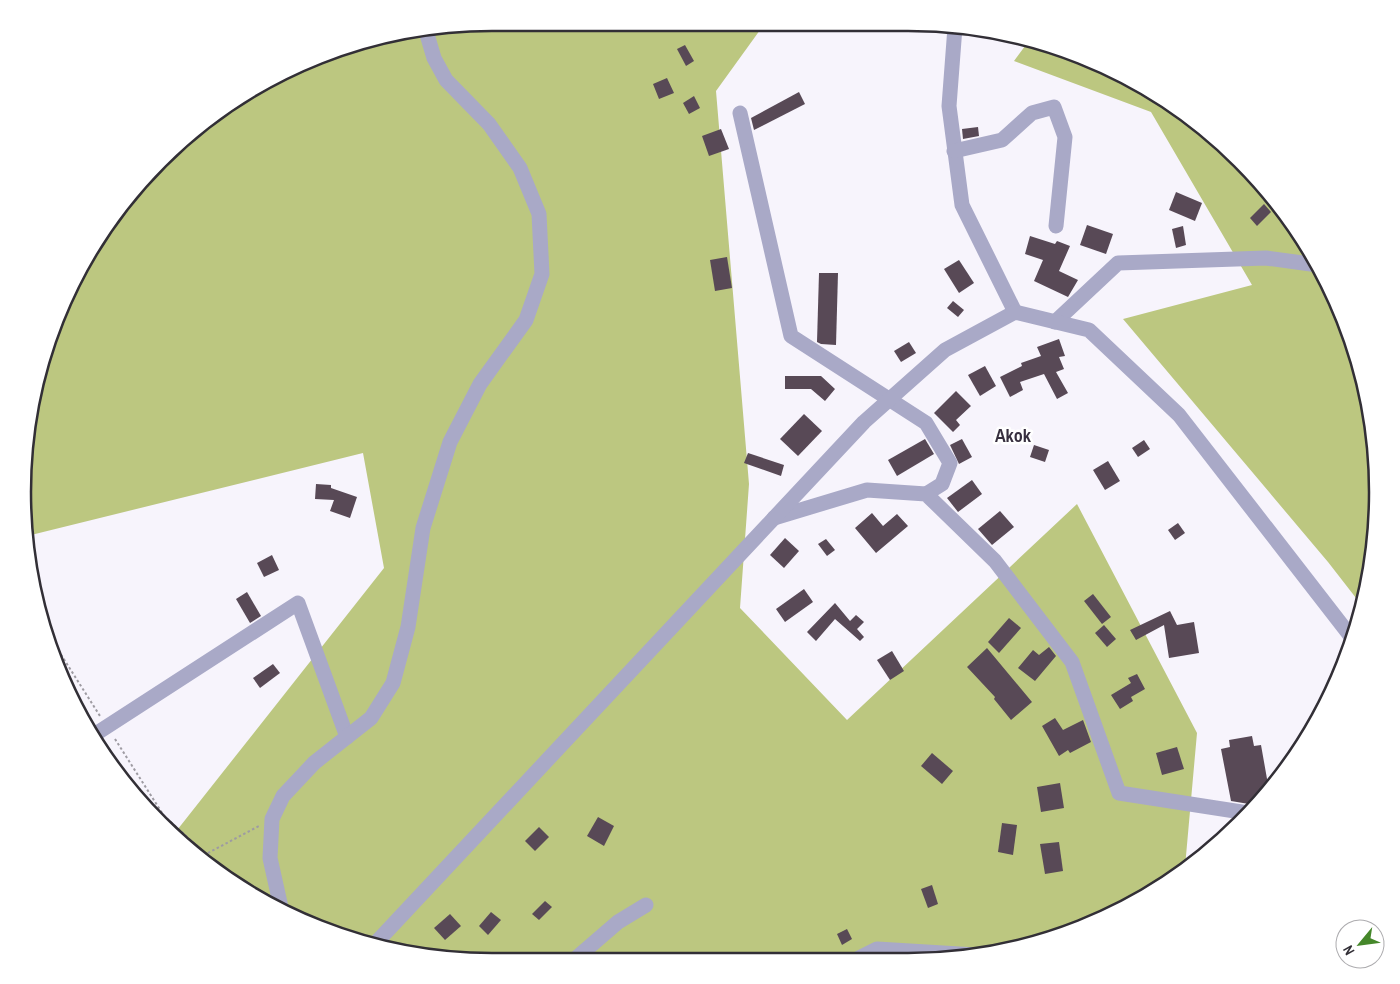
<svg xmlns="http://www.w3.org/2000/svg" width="1400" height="984" font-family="'Archivo Narrow',sans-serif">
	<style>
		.forest { fill: #bcc780 }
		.building { fill: #584956 }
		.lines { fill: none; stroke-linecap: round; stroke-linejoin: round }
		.path { stroke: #9e9ba2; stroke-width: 2; stroke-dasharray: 2.5 2.5; stroke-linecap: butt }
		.minor { stroke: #a9a9c7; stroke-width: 15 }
		.labels { text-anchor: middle; stroke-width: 5; stroke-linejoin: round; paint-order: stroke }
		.quarter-label { font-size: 18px; font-weight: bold; fill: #372f3f; stroke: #fff }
		.rim { fill: none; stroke: #322f36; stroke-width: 2.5 }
	</style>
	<rect width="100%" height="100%" fill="#f7f4fc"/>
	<g class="forest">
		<polygon points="492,23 765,23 716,91 749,484 740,608 847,720 1077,504 1197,733 1185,867 1115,913 970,957 462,961 371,946 285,913 206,865 174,834 384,568 363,453 27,536 26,431 58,312 139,183 231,101 370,39"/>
		<polygon points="1028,42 1142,85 1261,182 1314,257 1352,341 1373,430 1377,522 1363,607 1328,562 1123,319 1252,285 1151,112 1014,61"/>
	</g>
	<g class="building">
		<polygon points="685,45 694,61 686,66 677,49"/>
		<polygon points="667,78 674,93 659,99 653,84"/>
		<polygon points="799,92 805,104 754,130 751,118"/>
		<polygon points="694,96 700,108 689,114 683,103"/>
		<polygon points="978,127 979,136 963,139 962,129"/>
		<polygon points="721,129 729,149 709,156 702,136"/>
		<polygon points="1176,192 1202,203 1195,221 1169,210"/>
		<polygon points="1264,204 1271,212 1257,226 1250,218"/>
		<polygon points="1087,225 1113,234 1106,254 1080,245"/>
		<polygon points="1183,226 1186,245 1176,248 1172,229"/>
		<polygon points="1030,236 1055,244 1057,241 1070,246 1059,271 1078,280 1068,297 1034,281 1043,260 1025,254"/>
		<polygon points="727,257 732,288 715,291 710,260"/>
		<polygon points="959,260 974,283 959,293 944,269"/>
		<polygon points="819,273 838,273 836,345 821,344 817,342"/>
		<polygon points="953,301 964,310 958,317 947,308"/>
		<polygon points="1059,339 1065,356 1059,357 1064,369 1056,372 1068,393 1057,399 1044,374 1020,382 1023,390 1010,397 1000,377 1022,366 1021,363 1041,356 1037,347"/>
		<polygon points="909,342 916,353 901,362 894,351"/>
		<polygon points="985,366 996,386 980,396 968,375"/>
		<polygon points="785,376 821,376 835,389 825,401 811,389 785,389"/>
		<polygon points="956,391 971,406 956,420 960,425 953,432 934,413"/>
		<polygon points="804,414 822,431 798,456 780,439"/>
		<polygon points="925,439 934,454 897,476 888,460"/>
		<polygon points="962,439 972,457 959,464 950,445"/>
		<polygon points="1144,440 1150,449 1138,457 1132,448"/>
		<polygon points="1034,445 1049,450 1045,462 1030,457"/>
		<polygon points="748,453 784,465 781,476 744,463"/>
		<polygon points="1108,461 1120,481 1105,490 1093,470"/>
		<polygon points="972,480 982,494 958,512 947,498"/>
		<polygon points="316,484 331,485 331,488 357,497 350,518 330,511 334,500 315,499"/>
		<polygon points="1000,511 1014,527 992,545 978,529"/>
		<polygon points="872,513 883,526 897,514 908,526 876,553 855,528"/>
		<polygon points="1178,523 1185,533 1175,540 1168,530"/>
		<polygon points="785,538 799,551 784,568 770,555"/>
		<polygon points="826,539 835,550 827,556 818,544"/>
		<polygon points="272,555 279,570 264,577 257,563"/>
		<polygon points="804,589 813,602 785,622 776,609"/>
		<polygon points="247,592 261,616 250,623 236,599"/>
		<polygon points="1093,594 1111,617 1102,624 1084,601"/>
		<polygon points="835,603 850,621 856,615 864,622 857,629 864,637 860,641 835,619 816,641 807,632"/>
		<polygon points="1170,611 1177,625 1194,622 1199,653 1169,658 1164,625 1136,640 1130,630"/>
		<polygon points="1009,618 1021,628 999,653 988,642"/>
		<polygon points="1104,625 1116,639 1107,647 1095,633"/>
		<polygon points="1049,647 1056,656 1035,681 1018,668 1033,650 1039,655"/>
		<polygon points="987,648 1032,702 1011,720 994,699 995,697 967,667"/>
		<polygon points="892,651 904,671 890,680 877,660"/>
		<polygon points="273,664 280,673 260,688 253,678"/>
		<polygon points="1137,674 1145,689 1131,697 1133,701 1120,709 1111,695 1131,683 1128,678"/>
		<polygon points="1055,718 1063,730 1083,720 1091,742 1070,753 1068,750 1059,756 1042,726"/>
		<polygon points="1252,736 1254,746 1261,745 1269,790 1258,802 1249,804 1231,801 1221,749 1230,747 1229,740"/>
		<polygon points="1177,747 1184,769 1162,775 1156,753"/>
		<polygon points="932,753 953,771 942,784 921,766"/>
		<polygon points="1060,783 1064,808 1041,812 1037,787"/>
		<polygon points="598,817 614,826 604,846 587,836"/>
		<polygon points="1002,823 1017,825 1013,855 998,852"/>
		<polygon points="539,827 549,837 535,851 525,841"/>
		<polygon points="1059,842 1063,871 1045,874 1040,844"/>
		<polygon points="932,885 938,904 928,908 921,889"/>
		<polygon points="545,901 552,907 539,920 532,914"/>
		<polygon points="491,912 501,920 488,935 479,926"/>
		<polygon points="450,914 461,926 445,940 434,928"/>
		<polygon points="847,929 852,939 842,945 837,934"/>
	</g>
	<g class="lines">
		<g class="path">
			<polyline points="53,642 100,716"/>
			<polyline points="115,739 164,816 206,854 259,826"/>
		</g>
		<g class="minor">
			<polyline points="955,27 949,106 962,205 1015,312"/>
			<polyline points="740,113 791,336 926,423 950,463 942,484 926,494"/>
			<polyline points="954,151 1002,140 1032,113 1054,107 1065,137 1056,226"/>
			<polyline points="1055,322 1118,263 1266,258 1318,265"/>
			<polyline points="774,518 867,490 926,494 995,561 1072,662 1119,793 1248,813"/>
			<polyline points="94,735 298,603 347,737"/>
			<polyline points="282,912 270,858 272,819 283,796 314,763 371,718 393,683 408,627 423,528 450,442 480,384 526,320 542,274 539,214 520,168 489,124 446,80 434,58 426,31"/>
			<polyline points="373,946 864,422 945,350 1015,312 1089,330 1179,415 1352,638"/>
			<polyline points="859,958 877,949 976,955"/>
			<polyline points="574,960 618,922 646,905"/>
		</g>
	</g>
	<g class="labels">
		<g class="quarter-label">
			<text x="1013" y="442">Akok</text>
		</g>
	</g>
	<path d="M0 0H1400V984H0ZM492 31H908A461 461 0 0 1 1369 492V492A461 461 0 0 1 908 953H492A461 461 0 0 1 31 492V492A461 461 0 0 1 492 31Z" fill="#fff" fill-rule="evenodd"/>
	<path class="rim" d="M492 31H908A461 461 0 0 1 1369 492V492A461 461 0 0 1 908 953H492A461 461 0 0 1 31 492V492A461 461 0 0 1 492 31Z"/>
	<g transform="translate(1360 944) rotate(241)"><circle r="24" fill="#ffffff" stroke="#adacaf"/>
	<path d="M0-4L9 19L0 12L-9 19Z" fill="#45872a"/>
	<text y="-8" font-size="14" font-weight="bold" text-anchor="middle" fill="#322f36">N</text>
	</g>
</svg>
